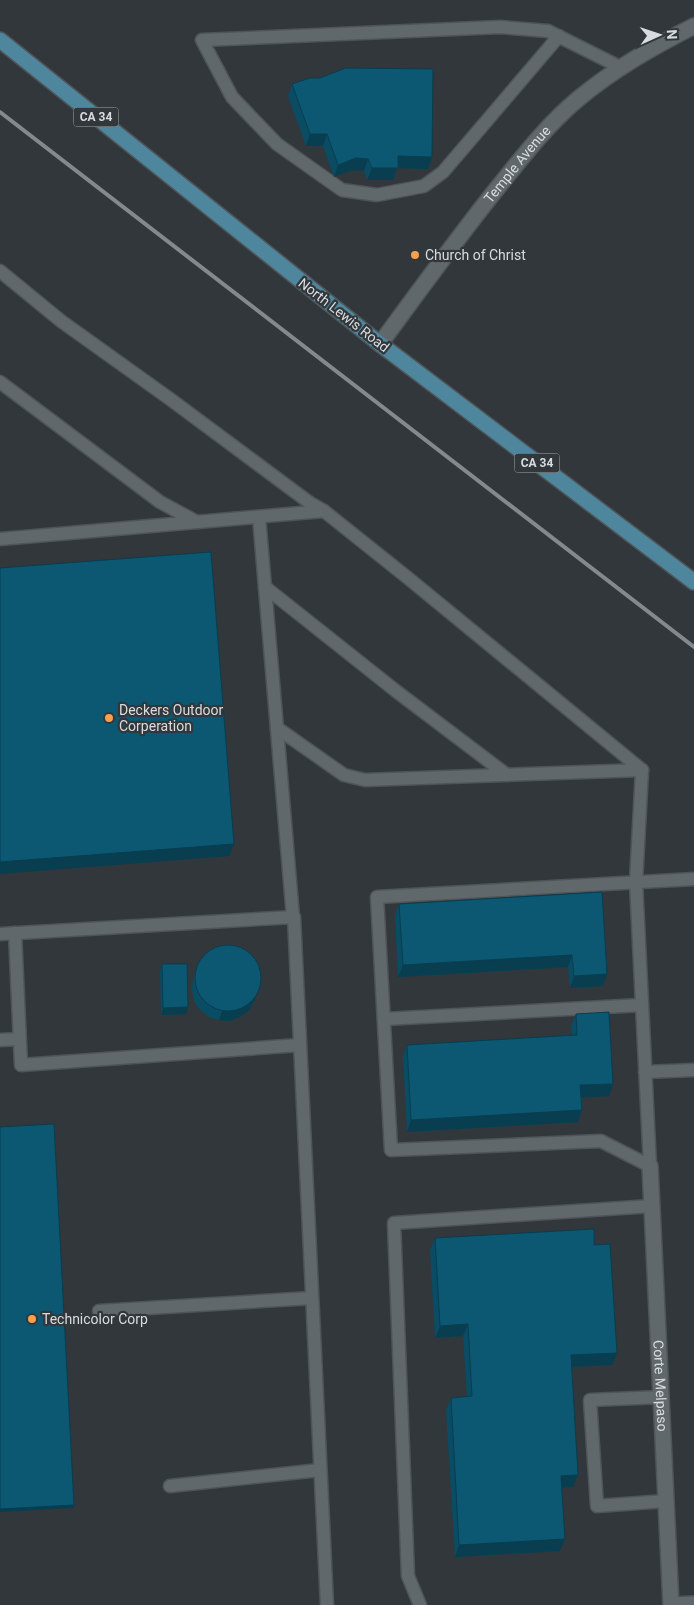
<svg xmlns="http://www.w3.org/2000/svg" width="694" height="1605" font-family="Roboto,sans-serif">
	<style>
		.lines { fill: none; stroke-linecap: round; stroke-linejoin: round }
		.lane-casing { stroke: #4e5457; stroke-width: 15 }
		.street-casing { stroke: #4e5457; stroke-width: 18 }
		.secondary-casing { stroke: #4e5457; stroke-width: 18 }
		.primary-casing { stroke: #4e5457; stroke-width: 18 }
		.lane { stroke: #61686c; stroke-width: 12 }
		.street { stroke: #61686c; stroke-width: 15 }
		.secondary { stroke: #61686c; stroke-width: 15 }
		.primary { stroke: #4e869e; stroke-width: 15 }
		.rail { stroke: #84898c; stroke-width: 4 }
		.wall { fill: #0a4c63 }
		.shaded-wall { fill: #083e50 }
		.building { fill: #0c5873; stroke: #083e50 }
		.poi-dot { fill: #f9a04d; stroke: #31373b; stroke-width: 2 }
		.labels { text-anchor: middle; stroke-width: 4.5; stroke-linejoin: round; paint-order: stroke }
		.shield { fill: #31373b; stroke: #a6aaad; stroke-width: 1 }
		.shield-label { font-size: 12px; font-weight: bold; fill: #d8dcde }
		.street-label { font-size: 14px; fill: #d8dcde; stroke: #31373b }
		.poi-label { font-size: 14px; fill: #d8dcde; stroke: #31373b; text-anchor: start }
	</style>
	<rect width="100%" height="100%" fill="#31373b"/>
	<g class="lines">
		<defs>
			<g id="lane">
				<polyline points="559,36 443,172 424,186 377,195 342,190 277,144 232,97 202,40 500,27 548,31 620,67"/>
				<polyline points="0,271 61,321 170,399 310,503 324,511 408,578 642,770"/>
				<polyline points="0,382 160,502 197,522"/>
				<polyline points="259,517 293,917"/>
				<polyline points="0,539 324,511"/>
				<polyline points="265,587 396,691 507,775"/>
				<polyline points="277,728 344,775 365,780 642,770"/>
				<polyline points="642,770 636,882 650,1166 601,1141 391,1150 377,897 694,879"/>
				<polyline points="15,933 21,1065 300,1045"/>
				<polyline points="0,934 294,917 327,1605"/>
				<polyline points="384,1019 642,1005"/>
				<polyline points="0,1040 19,1039"/>
				<polyline points="645,1072 694,1070"/>
				<polyline points="99,1311 312,1298"/>
				<polyline points="661,1397 590,1400 597,1506 666,1501"/>
				<polyline points="170,1486 320,1470"/>
				<polyline points="420,1605 408,1576 394,1223 652,1206"/>
			</g>
			<g id="street">
				<path id="s1" d="M 650,1166 L 671,1605"/>
				<polyline points="674,1605 694,1604"/>
			</g>
			<g id="secondary">
				<path id="s2" d="M 380,344 C 419,291 458,237 499,186 C 524,155 548,124 578,99 C 614,69 653,47 694,26"/>
			</g>
			<polyline id="primary" points="0,40 380,344 694,582"/>
		</defs>
		<use href="#lane" class="lane-casing"/>
		<use href="#street" class="street-casing"/>
		<use href="#secondary" class="secondary-casing"/>
		<use href="#primary" class="primary-casing"/>
		<use href="#lane" class="lane"/>
		<use href="#street" class="street"/>
		<use href="#secondary" class="secondary"/>
		<use href="#primary" class="primary"/>
		<polyline class="rail" points="0,112 694,647"/>
	</g>
	<g class="wall">
		<polygon points="292,84 432,157 428,169 397,168 393,180 367,180 364,171 352,170 334,177 323,146 306,146 288,96"/>
		<polygon points="602,892 603,986 570,988 568,967 398,977 395,916 399,904"/>
		<polygon points="162,964 186,1014 161,1015 160,971"/>
		<polygon points="196,970 254,1001 249,1010 240,1017 230,1021 219,1020 209,1017 200,1010 194,1001 192,990 193,980"/>
		<polygon points="576,1014 609,1096 581,1097 582,1110 578,1122 407,1132 403,1057 407,1045 572,1035 571,1026"/>
		<polygon points="435,1238 594,1245 612,1365 571,1367 573,1487 562,1488 560,1551 455,1557 446,1410 451,1398 467,1397 463,1336 435,1338 430,1250"/>
	</g>
	<g class="shaded-wall">
		<polygon points="310,134 327,134 323,146 306,146"/>
		<polygon points="398,156 432,157 428,169 397,168 393,180 367,180 372,168"/>
		<polygon points="356,158 368,159 364,171 352,170 334,177 338,165"/>
		<polygon points="234,844 229,856 0,874 0,862"/>
		<polygon points="572,955 568,967 398,977 403,965"/>
		<polygon points="607,974 603,986 570,988 574,976"/>
		<polygon points="258,991 254,1001 249,1010 240,1017 230,1021 219,1020 222,1011"/>
		<polygon points="188,1007 186,1014 161,1015 163,1008"/>
		<polygon points="613,1084 609,1096 576,1098 580,1085"/>
		<polygon points="582,1110 578,1122 407,1132 411,1120"/>
		<polygon points="468,1324 463,1336 435,1338 440,1326"/>
		<polygon points="617,1353 612,1365 566,1367 571,1355"/>
		<polygon points="578,1475 573,1487 557,1488 561,1476"/>
		<polygon points="74,1505 73,1508 0,1512 0,1509"/>
		<polygon points="565,1539 560,1551 455,1557 459,1545"/>
	</g>
	<g class="building">
		<polygon points="346,68 433,69 432,157 398,156 398,168 372,168 368,159 356,158 338,165 327,134 310,134 292,84 310,78 320,78"/>
		<polygon points="211,552 234,844 0,862 0,568"/>
		<polygon points="602,892 607,974 574,976 572,955 403,965 399,904"/>
		<circle cx="228" cy="978" r="33"/>
		<polygon points="162,964 187,964 188,1007 163,1008"/>
		<polygon points="609,1012 613,1084 580,1085 582,1110 411,1120 407,1045 577,1035 576,1014"/>
		<polygon points="54,1124 74,1505 0,1509 0,1127"/>
		<polygon points="594,1229 594,1245 610,1244 617,1353 571,1355 578,1475 561,1476 565,1539 459,1545 451,1398 472,1396 468,1324 440,1326 435,1238"/>
	</g>
	<g class="poi-dot">
		<circle cx="415" cy="255" r="5"/>
		<circle cx="109" cy="718" r="5"/>
		<circle cx="32" cy="1319" r="5"/>
	</g>
	<g class="labels">
		<g class="shield">
			<rect x="73.5" y="107.5" width="45" height="19" rx="4"/>
			<rect x="514.5" y="453.5" width="45" height="19" rx="4"/>
		</g>
		<g class="shield-label">
			<text x="96" y="121">CA 34</text>
			<text x="537" y="467">CA 34</text>
		</g>
		<g class="street-label">
			<text dy="5" stroke="none"><textPath href="#s2" startOffset="226">Temple Avenue</textPath></text>
			<text transform="translate(344 315) rotate(38)" y="5">North Lewis Road</text>
			<text dy="5" stroke="none"><textPath href="#s1" startOffset="220">Corte Melpaso</textPath></text>
		</g>
		<g class="poi-label">
			<text x="425" y="260">Church of Christ</text>
			<text x="119" y="715">Deckers Outdoor<tspan x="119" dy="16">Corperation</tspan></text>
			<text x="42" y="1324">Technicolor Corp</text>
		</g>
	</g>
	<g transform="translate(659 35) rotate(87)" stroke="#31373b" stroke-width="4" paint-order="stroke">
	<path d="M0-4L9 19L0 12L-9 19Z" fill="#d8dcde"/>
	<text y="-8" font-size="14" font-weight="bold" text-anchor="middle" fill="#d8dcde">N</text>
	</g>
</svg>
